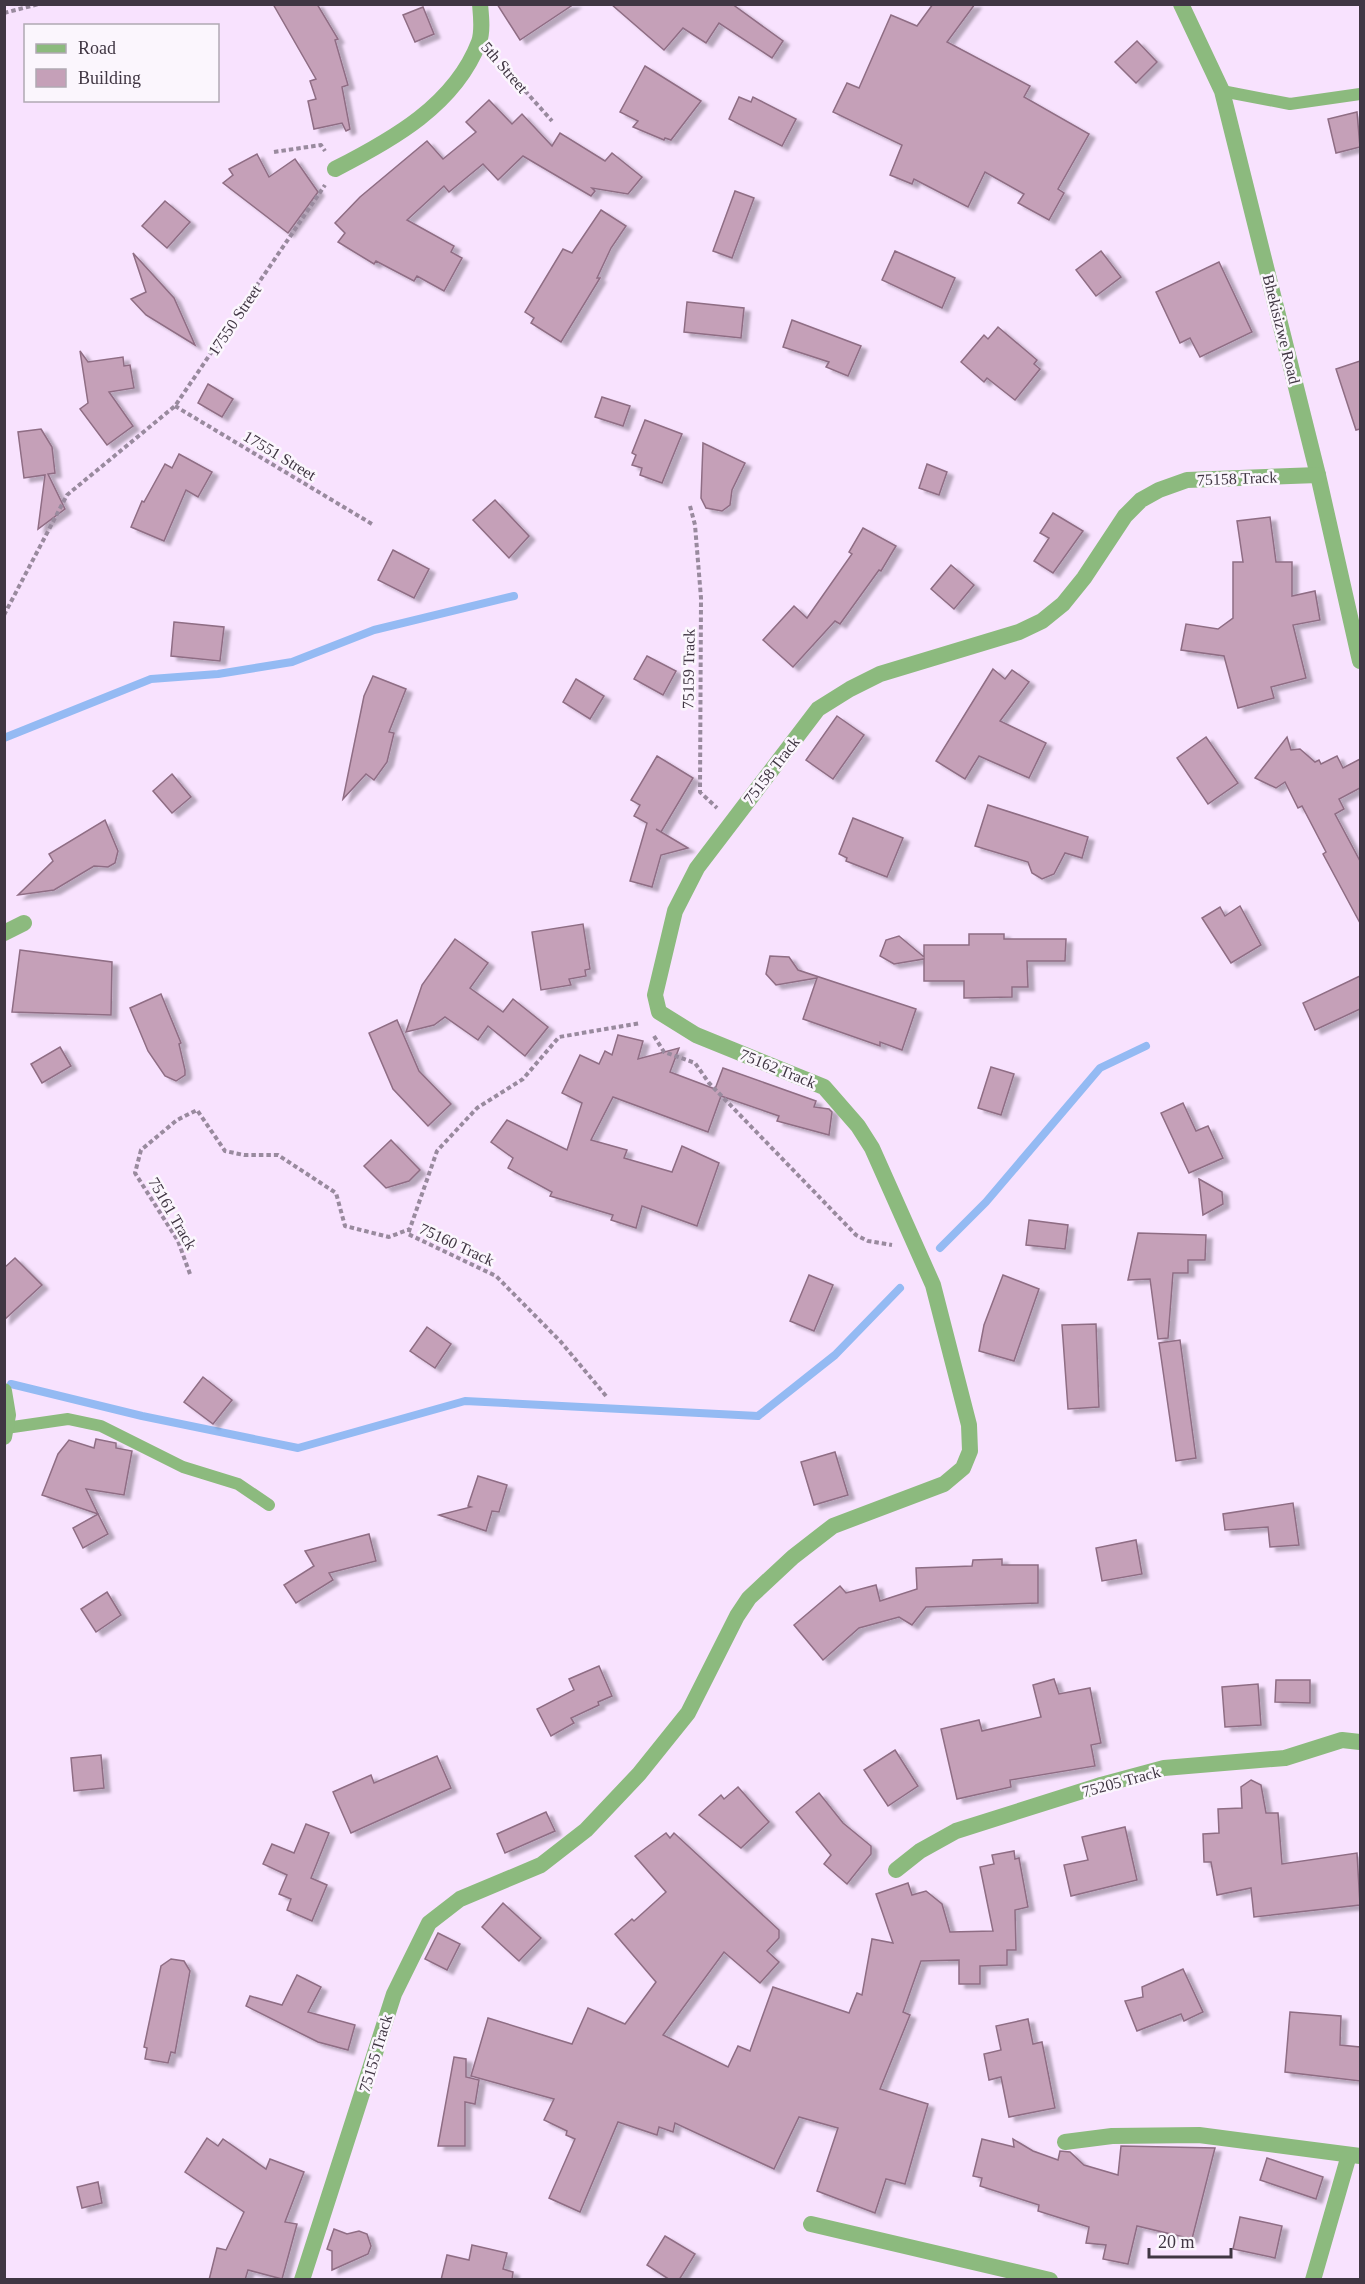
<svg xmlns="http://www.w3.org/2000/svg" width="1365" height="2284" font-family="Georgia,serif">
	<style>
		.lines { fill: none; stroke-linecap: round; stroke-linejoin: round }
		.stream { stroke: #94baf3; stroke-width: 8 }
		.building { fill: #c5a0b8; stroke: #8f6d84; stroke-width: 1.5; filter: url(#shadow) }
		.path { stroke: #998a9e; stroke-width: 4; stroke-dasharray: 4.5 3; stroke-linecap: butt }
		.service { stroke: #8cba7e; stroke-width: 12 }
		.minor { stroke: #8cba7e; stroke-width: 16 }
		.labels { text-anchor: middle; stroke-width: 5; stroke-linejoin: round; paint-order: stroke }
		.street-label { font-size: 16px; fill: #403643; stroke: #fbf6fd }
	</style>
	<defs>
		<filter id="shadow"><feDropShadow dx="6" dy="4" stdDeviation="1.5" flood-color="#0004"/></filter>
	</defs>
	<rect width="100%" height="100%" fill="#f8e2fe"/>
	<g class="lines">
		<g class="stream">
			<polyline points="4,738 151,679 218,674 292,662 374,630 514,596"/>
			<polyline points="940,1248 986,1202 1100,1068 1146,1046"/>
			<polyline points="11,1384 142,1416 298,1448 465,1401 758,1416 835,1355 900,1288"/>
		</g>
	</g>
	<g class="building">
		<polygon points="273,4 317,4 338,39 335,40 348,85 342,87 350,129 346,131 342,123 314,129 308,101 316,99 310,81 316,79"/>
		<polygon points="497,4 574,4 520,40"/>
		<polygon points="611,4 732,4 783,41 772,58 719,23 706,43 683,28 664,50"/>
		<polygon points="933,4 975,4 947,42 1030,86 1024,97 1089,134 1058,189 1064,193 1049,220 1018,203 1024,194 985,172 968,207 914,179 912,184 890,175 902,145 833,112 847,83 859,88 891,15 917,26"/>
		<polygon points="423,7 434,34 415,42 403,15"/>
		<polygon points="1137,41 1157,62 1136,83 1115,62"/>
		<polygon points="645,66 701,101 671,140 665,138 664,140 633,127 638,121 620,112"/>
		<polygon points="739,97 751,102 753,97 796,119 782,146 729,119"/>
		<polygon points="489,100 512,124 522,114 552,146 560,133 605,161 612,153 642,177 628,194 592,188 595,191 591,196 523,156 498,180 483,164 449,192 444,186 407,220 454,246 451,252 462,258 444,291 417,276 414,281 376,261 374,264 338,242 345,233 335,223 360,197 427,141 443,159 476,132 466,122"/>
		<polygon points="1357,112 1360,147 1336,153 1328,119"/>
		<polygon points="257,154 269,177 295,159 318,192 288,233 223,183 233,175 229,169"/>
		<polygon points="735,191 754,198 732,258 713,251"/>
		<polygon points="165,201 190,222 167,248 142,226"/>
		<polygon points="601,210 626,226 611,248 597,278 600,278 561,342 531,323 534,318 525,312 563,249 572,253"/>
		<polygon points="895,251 955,278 942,308 882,280"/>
		<polygon points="1101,251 1121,277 1096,296 1076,270"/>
		<polygon points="133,253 174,298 195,345 146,315 131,299 146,292"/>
		<polygon points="1219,262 1252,332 1200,357 1190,338 1180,343 1156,292"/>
		<polygon points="687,302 744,308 741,338 684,332"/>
		<polygon points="792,320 861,346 848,376 826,367 829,362 783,347"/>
		<polygon points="998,327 1037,360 1034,364 1040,369 1015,400 987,378 984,382 961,362 984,335 988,339"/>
		<polygon points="80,351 88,362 123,357 124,366 130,365 134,388 109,392 133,426 107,445 80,409 88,403"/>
		<polygon points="1360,361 1360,429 1356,430 1336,369"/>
		<polygon points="208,384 233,399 222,417 198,403"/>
		<polygon points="602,397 630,406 623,426 595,417"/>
		<polygon points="645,420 682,434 662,483 640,475 642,468 632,465 636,455 632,453"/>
		<polygon points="41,429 52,447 55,473 48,474 65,509 38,529 45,475 24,478 18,432"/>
		<polygon points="703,443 745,463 732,490 730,505 722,511 706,508 701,498"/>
		<polygon points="179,454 212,472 198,497 186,490 164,541 131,527 142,501 144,502 165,464 172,468"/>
		<polygon points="927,464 947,472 939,495 919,488"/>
		<polygon points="495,500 529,536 509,558 473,520"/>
		<polygon points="1053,513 1083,531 1053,573 1034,561 1049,538 1040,533"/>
		<polygon points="1270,517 1276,562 1292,562 1292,596 1315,591 1320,620 1293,625 1306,678 1271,687 1274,698 1238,708 1224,656 1181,650 1186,624 1218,629 1233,618 1233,562 1243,562 1237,521"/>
		<polygon points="863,528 896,546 881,571 879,570 840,624 835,621 793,667 763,640 794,606 807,618 852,554 849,552"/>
		<polygon points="393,550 429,569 414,598 378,580"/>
		<polygon points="951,565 974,585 954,609 931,589"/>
		<polygon points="174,622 224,627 220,661 171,656"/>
		<polygon points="647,656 676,671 663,695 634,679"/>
		<polygon points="993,669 1005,679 1012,670 1029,682 1000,721 1046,743 1029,778 979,756 965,779 936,761"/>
		<polygon points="373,676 406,689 389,732 394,733 387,762 374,780 366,774 343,799 364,696"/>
		<polygon points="576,679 604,696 590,719 563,702"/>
		<polygon points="837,716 864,735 833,779 806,760"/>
		<polygon points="1206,737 1238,783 1208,804 1177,758"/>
		<polygon points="1287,737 1291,750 1300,749 1315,762 1319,760 1321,764 1337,756 1343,768 1360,759 1360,788 1339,799 1344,809 1335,814 1360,861 1360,923 1323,854 1326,852 1302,806 1298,808 1285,782 1276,788 1255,778"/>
		<polygon points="657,756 693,778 661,832 656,829 688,848 661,855 652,887 630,881 647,823 634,816 640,805 631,800"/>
		<polygon points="172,774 191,797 172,813 153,791"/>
		<polygon points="988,805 1088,837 1082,858 1065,853 1054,874 1042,879 1032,873 1028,862 975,846"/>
		<polygon points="853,818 903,838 887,877 846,861 847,858 839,854"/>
		<polygon points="105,820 118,851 115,863 108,867 94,866 54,890 18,895 53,861 49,854"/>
		<polygon points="1240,906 1261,945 1231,963 1202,918 1220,907 1225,916"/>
		<polygon points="583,924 590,969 585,970 586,976 569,979 571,985 541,990 532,932"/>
		<polygon points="969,934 1004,934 1004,939 1066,939 1065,961 1027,961 1028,987 1012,987 1012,997 964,998 964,981 924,981 924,959 894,964 880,956 886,940 899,936 924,957 924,945 969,945"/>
		<polygon points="455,939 488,963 470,988 503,1012 513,999 548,1027 525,1056 488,1026 478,1040 445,1017 434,1025 406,1032 422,985"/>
		<polygon points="20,950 112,962 111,1015 12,1012"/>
		<polygon points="770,956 789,957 798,970 916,1009 902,1050 880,1042 880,1046 803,1019 817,978 776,985 766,974"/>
		<polygon points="1360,976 1360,1009 1315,1030 1303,1003"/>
		<polygon points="161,994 181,1043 179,1044 185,1070 185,1075 176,1081 165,1076 148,1051 130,1008"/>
		<polygon points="397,1020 419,1071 451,1104 428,1126 393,1089 369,1033"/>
		<polygon points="618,1035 643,1041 638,1059 679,1048 670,1072 715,1089 723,1068 816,1101 814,1107 829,1109 832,1112 829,1135 777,1121 779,1116 721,1096 708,1132 613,1097 591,1140 627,1150 624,1158 672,1172 682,1146 719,1163 697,1226 642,1206 636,1228 611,1220 613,1215 550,1196 552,1192 508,1168 513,1158 491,1142 507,1120 567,1150 582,1103 562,1093 580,1055 599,1064 605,1051 612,1055"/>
		<polygon points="60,1047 71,1066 42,1083 31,1064"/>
		<polygon points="991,1067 1014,1074 1001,1115 978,1108"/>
		<polygon points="1183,1103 1196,1131 1208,1126 1223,1158 1189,1173 1161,1113"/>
		<polygon points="391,1140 420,1170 409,1181 386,1188 364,1166"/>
		<polygon points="1199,1179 1222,1192 1223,1204 1203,1215"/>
		<polygon points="1029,1220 1068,1225 1065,1249 1026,1245"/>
		<polygon points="1138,1233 1206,1235 1205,1260 1188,1260 1188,1273 1173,1273 1168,1338 1158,1339 1150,1279 1128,1280"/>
		<polygon points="15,1258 42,1285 4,1320 4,1268"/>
		<polygon points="809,1275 833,1285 814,1331 790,1321"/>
		<polygon points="1003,1275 1039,1289 1014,1361 979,1351 984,1325"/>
		<polygon points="1096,1324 1099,1407 1068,1409 1062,1325"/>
		<polygon points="427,1327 451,1344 435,1368 410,1351"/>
		<polygon points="1180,1340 1196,1458 1176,1461 1159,1343"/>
		<polygon points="203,1377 232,1400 213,1424 184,1402"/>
		<polygon points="96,1439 116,1443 116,1448 132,1451 124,1495 86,1489 98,1514 42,1495 58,1454 69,1440 94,1448"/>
		<polygon points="835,1452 848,1495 814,1505 801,1462"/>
		<polygon points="478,1476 507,1485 499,1512 492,1511 486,1531 439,1515 471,1507 468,1506"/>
		<polygon points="1293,1503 1299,1545 1270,1547 1268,1527 1225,1530 1223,1514"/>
		<polygon points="98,1514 108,1534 83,1548 73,1528"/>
		<polygon points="369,1534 376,1561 329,1573 333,1580 296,1603 284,1585 314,1566 305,1551"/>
		<polygon points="1136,1540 1142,1574 1102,1581 1096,1548"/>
		<polygon points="1002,1559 1002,1565 1038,1565 1038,1603 926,1607 912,1625 899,1617 859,1628 823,1660 794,1625 840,1586 846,1593 876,1585 880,1601 917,1589 916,1568 972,1566 973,1560"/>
		<polygon points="107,1592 121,1615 96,1632 81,1609"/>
		<polygon points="599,1666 612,1696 598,1702 599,1705 571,1718 574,1723 551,1736 537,1709 574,1690 569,1679"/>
		<polygon points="1054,1679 1059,1694 1090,1688 1101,1743 1091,1745 1095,1766 1010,1780 1011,1787 957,1799 941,1729 979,1720 982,1731 1041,1717 1033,1685"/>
		<polygon points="1276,1680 1310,1680 1310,1703 1275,1702"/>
		<polygon points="1258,1684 1261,1725 1225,1727 1222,1687"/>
		<polygon points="895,1750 918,1786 888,1806 864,1770"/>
		<polygon points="101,1755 104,1788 74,1791 71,1758"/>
		<polygon points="437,1756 451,1788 351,1833 333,1792 371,1775 374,1783"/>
		<polygon points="1251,1780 1261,1785 1266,1813 1278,1813 1282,1864 1357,1853 1360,1905 1254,1917 1251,1888 1217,1895 1211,1862 1204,1862 1203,1834 1219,1833 1218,1809 1242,1808 1241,1787"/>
		<polygon points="738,1787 769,1822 741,1848 699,1815 721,1795 724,1799"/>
		<polygon points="819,1793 843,1823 871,1846 871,1854 847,1884 824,1864 831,1855 796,1812"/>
		<polygon points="546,1812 555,1831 505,1853 497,1834"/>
		<polygon points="306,1824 329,1833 311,1878 327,1885 312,1921 287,1910 291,1899 279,1894 287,1875 263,1864 272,1844 294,1853"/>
		<polygon points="1125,1827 1137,1880 1071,1896 1064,1865 1088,1860 1082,1837"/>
		<polygon points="666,1833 670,1838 674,1833 779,1930 779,1938 767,1951 779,1962 760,1983 724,1952 663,2035 728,2067 738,2046 750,2051 773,1987 849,2013 857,1993 862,1995 872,1939 893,1943 876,1894 908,1883 912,1895 926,1891 942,1904 950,1932 993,1931 980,1867 994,1864 992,1855 1014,1851 1015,1859 1019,1858 1028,1907 1015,1910 1016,1950 1007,1950 1007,1965 980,1966 980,1984 959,1984 959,1960 921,1961 903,2012 910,2015 880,2089 928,2104 905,2184 886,2179 875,2213 817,2191 838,2128 799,2117 774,2169 675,2123 673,2132 659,2127 657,2135 618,2122 580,2212 549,2198 575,2139 566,2135 567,2131 544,2120 554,2099 471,2076 488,2018 572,2044 588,2008 625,2024 656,1982 615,1934 632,1919 634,1921 666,1892 635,1856"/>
		<polygon points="503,1903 541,1938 519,1961 482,1927"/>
		<polygon points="438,1933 460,1944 447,1970 425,1959"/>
		<polygon points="171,1959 184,1961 190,1971 175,2053 171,2052 168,2063 145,2059 147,2048 144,2047 161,1966"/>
		<polygon points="1183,1969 1203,2012 1184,2021 1181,2014 1137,2031 1125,2001 1143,1997 1142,1987"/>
		<polygon points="297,1975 321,1987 308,2012 355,2025 348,2050 318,2042 246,2006 250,1996 282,2005"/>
		<polygon points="1290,2012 1341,2016 1340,2045 1360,2047 1360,2081 1285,2072"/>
		<polygon points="1028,2019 1033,2044 1042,2042 1055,2108 1009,2117 1001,2077 989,2080 984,2054 1001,2050 996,2026"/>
		<polygon points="454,2057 466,2059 466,2077 479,2080 475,2104 465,2102 465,2146 438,2146"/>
		<polygon points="207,2138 218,2146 223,2139 266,2169 270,2159 304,2172 285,2222 297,2224 282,2279 248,2270 245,2280 209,2280 217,2248 226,2250 244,2212 185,2172"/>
		<polygon points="982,2139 1014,2147 1013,2139 1033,2151 1058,2160 1060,2151 1070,2152 1084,2165 1118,2175 1121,2146 1215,2148 1192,2239 1137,2226 1128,2264 1103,2259 1106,2245 1086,2243 1089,2227 1038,2211 1039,2205 980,2186 982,2178 973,2176"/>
		<polygon points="1267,2158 1323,2177 1316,2199 1260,2180"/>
		<polygon points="98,2182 102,2203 82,2208 77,2187"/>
		<polygon points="1240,2217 1282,2226 1275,2258 1233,2249"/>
		<polygon points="334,2229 347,2234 359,2231 367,2234 371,2246 368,2254 332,2270 332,2251 327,2249"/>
		<polygon points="665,2236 695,2254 679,2280 670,2280 647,2265"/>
		<polygon points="472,2245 507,2253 503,2269 513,2272 512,2280 441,2280 447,2255 469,2260"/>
	</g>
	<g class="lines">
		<g class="path">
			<polyline points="4,13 39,4"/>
			<polyline points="495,57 552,121"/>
			<polyline points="274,152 321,145 325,151"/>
			<polyline points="175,406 372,524"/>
			<polyline points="690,506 695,525 701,598 700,792 717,808"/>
			<polyline points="4,615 67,495 175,406 325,185"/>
			<polyline points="654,1036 664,1052 695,1063 709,1083 856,1235 868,1241 892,1245"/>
			<polyline points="190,1274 178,1241 135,1173 141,1150 177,1120 197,1110 225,1151 244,1155 278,1155 336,1193 345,1226 389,1237 410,1229"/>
			<polyline points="606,1396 561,1342 496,1276 408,1234 437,1151 477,1108 523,1079 559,1037 641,1023"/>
		</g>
		<g class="service">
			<polyline points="1222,91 1290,104 1360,94"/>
			<polyline points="6,1428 68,1419 101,1426 183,1467 238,1484 269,1505"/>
		</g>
		<g class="minor">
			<polyline points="1181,4 1222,91 1318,475 1360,661"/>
			<path d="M 335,169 C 392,140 455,105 479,42 C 483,31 481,15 480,4"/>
			<polyline points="4,933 24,923"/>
			<polyline points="4,1391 8,1415 4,1437"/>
			<polyline points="896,1870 920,1851 956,1831 1101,1785 1164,1768 1285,1758 1342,1740 1360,1742"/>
			<polyline points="1065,2142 1112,2136 1199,2135 1360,2156"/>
			<polyline points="811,2224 1050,2280"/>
			<polyline points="302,2280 394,1994 429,1923 460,1899 541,1865 586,1830 639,1774 688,1713 737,1616 749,1598 793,1557 833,1526 944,1484 963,1468 970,1451 969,1425 933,1285 872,1148 858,1126 824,1087 696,1035 659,1012 655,995 675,911 697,868 818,709 850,689 880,674 1019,632 1042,621 1063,604 1084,578 1125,516 1141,500 1159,490 1187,480 1318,475"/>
			<polyline points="1313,2280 1349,2155"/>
		</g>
	</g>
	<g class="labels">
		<g class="street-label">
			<text transform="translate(505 67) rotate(49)" y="6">5th Street</text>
			<text transform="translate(234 320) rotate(-56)" y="6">17550 Street</text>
			<text transform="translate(1282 329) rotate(76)" y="6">Bhekisizwe Road</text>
			<text transform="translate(280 455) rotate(31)" y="6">17551 Street</text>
			<text transform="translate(1237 478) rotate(-2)" y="6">75158 Track</text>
			<text transform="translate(688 669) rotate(-89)" y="6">75159 Track</text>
			<text transform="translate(771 770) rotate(-52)" y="6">75158 Track</text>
			<text transform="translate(778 1068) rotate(22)" y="6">75162 Track</text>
			<text transform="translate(173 1213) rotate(60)" y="6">75161 Track</text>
			<text transform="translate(457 1244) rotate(25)" y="6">75160 Track</text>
			<text transform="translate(1121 1781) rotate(-15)" y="6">75205 Track</text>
			<text transform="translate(375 2053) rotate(-73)" y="6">75155 Track</text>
		</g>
	</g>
	<rect width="1365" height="2284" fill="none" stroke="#403643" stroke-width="12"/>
	<rect x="24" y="24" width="195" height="78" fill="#fbf6fd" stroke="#b0a9b3" stroke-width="1.5"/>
	<rect x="36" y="44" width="30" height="9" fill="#8cba7e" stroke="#b0a9b3" stroke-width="1.5"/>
	<text x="78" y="54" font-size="18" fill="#403643">Road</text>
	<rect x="36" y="69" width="30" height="18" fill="#c5a0b8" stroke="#b0a9b3" stroke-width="1.5"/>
	<text x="78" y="84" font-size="18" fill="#403643">Building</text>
	<path d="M1149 2248v9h82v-9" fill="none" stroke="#403643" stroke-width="3"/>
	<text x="1158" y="2248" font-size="18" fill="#403643" stroke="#fbf6fd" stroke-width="4.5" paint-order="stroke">20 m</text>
</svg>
